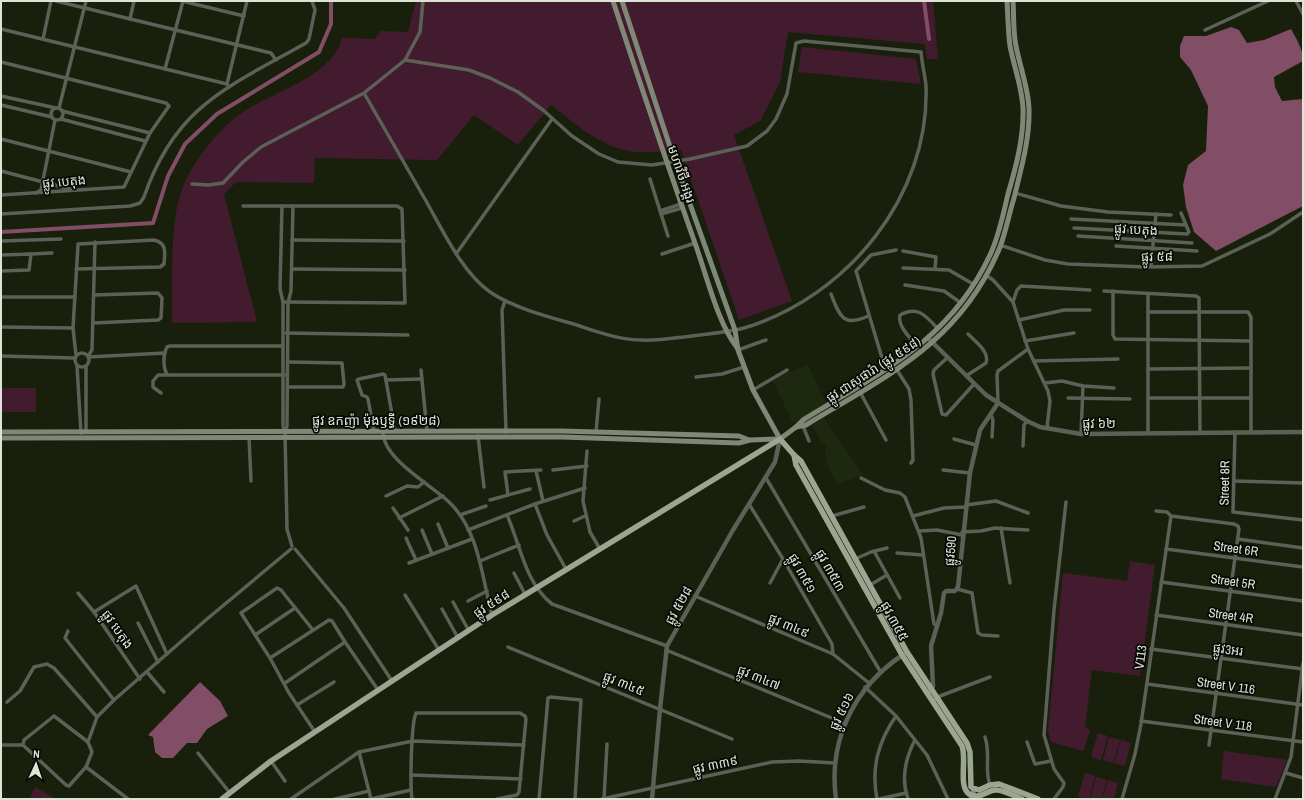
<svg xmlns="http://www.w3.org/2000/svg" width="1304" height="800" font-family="'Archivo Narrow','Noto Sans Khmer',sans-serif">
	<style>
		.built { fill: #1e280e }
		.green { fill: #421c2e }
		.water { fill: #824e65 }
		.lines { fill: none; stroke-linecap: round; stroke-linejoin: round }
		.canal { stroke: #824e65; stroke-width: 4 }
		.minor { stroke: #5c6056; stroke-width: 3.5 }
		.tertiary { stroke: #5c6056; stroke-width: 4.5 }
		.secondary { stroke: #7f8777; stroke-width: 5 }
		.primary { stroke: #9ba590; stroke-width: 5.5 }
		.labels { text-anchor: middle; stroke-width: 3.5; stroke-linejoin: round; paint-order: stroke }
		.street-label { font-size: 13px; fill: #dde3d7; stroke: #060803 }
	</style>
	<rect width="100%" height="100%" fill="#18200c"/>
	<g class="built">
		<polygon points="808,365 826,403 793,423 772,379"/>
		<polygon points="824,418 863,475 837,484 825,459 826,445 821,441 811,425"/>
	</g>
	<g class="green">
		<path d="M 416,1 L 933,1 L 938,59 L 927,59 L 925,44 L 788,32 L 780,82 L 760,121 L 734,135 L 792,301 L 739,320 L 681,150 C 667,151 652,153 638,152 C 604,150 577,125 551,105 L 518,145 L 474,115 L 437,160 L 315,158 L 314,183 L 236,182 L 224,194 L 257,322 L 172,323 C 173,281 168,219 185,182 C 195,159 222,125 243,112 C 273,92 333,76 342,38 L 375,39 L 381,31 L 408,32 Z"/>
		<polygon points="802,47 916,59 921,84 798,72"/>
		<rect x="1" y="388" width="35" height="24"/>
		<polygon points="1130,561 1155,565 1140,676 1092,670 1085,727 1090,730 1083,751 1051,742 1048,731 1063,573 1127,581"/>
		<polygon points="1098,733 1108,736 1101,760 1091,757"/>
		<polygon points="1109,737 1120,740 1113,763 1103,760"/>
		<polygon points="1121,740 1131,743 1125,766 1114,763"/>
		<polygon points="1224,751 1287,760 1276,787 1221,779"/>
		<polygon points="1085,773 1095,776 1089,799 1078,797"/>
		<polygon points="1096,777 1107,780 1101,799 1090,799"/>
		<polygon points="1108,780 1118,783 1114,799 1102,799"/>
		<polygon points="35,787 56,799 29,799"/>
	</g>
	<g class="water">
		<path d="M 1231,27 L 1239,30 L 1247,43 L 1264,40 L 1291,29 C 1297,40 1303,49 1303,61 L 1274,77 L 1275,87 L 1282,101 L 1303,99 L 1303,206 L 1216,251 L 1194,232 L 1186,207 L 1183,185 L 1188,165 L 1206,151 L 1208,106 L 1191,70 L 1180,57 L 1180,46 L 1184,36 L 1206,36 Z"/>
		<polygon points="200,682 220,701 228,716 207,729 197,743 187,743 173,758 162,758 155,752 153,737 148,735"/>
	</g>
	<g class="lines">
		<g class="canal">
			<polyline points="924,1 929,39"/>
			<polyline points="1,232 153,223 168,176 185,144 217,114 319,52 331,24 331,1"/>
		</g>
		<g class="minor">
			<polyline points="56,1 271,53 276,60"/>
			<polyline points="182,1 244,16"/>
			<polyline points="1296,1 1303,14"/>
			<polyline points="130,19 134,1"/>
			<polyline points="1,29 227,84 229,87"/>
			<polyline points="1205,30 1268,1"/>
			<polyline points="43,39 51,1"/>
			<polyline points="405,60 420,32 423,1"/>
			<polyline points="1,62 166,103 169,106 150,133 124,187 1,195"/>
			<polyline points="165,69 183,1"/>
			<polyline points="227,84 247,1"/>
			<polyline points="1,96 56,108"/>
			<polyline points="1,105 52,117"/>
			<circle cx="57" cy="114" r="6"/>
			<polyline points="59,108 86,1"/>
			<polyline points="62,111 150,133"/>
			<polyline points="61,119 145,141"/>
			<polyline points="1,139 131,172"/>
			<polyline points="1,171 70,189"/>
			<polyline points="650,179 668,236"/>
			<path d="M 192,184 L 208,185 L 223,183 L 243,162 L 261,147 L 364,93 L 405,60 L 469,70 L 490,78 L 518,92 L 543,110 L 572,136 L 599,154 L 618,162 L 652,165 L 690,159 L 747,146 L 767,131 L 776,119 L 787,94 L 796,43 L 804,41 L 921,52 C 922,64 925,75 926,86 C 930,196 847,297 744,328 C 725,333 704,334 684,337 C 670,338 656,341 642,340 C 617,340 593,330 570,323 C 545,316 512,307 490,292 C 462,272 443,231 426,201 C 405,165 385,129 364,93"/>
			<polyline points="36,193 41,190 55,120"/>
			<polyline points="1015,193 1061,206 1108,212 1171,215"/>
			<polyline points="243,206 397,206 402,209 405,303 283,302"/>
			<polyline points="282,206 280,289 283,302 283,426 285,432 287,529 292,546"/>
			<polyline points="660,211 681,204"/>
			<path d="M 1,214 L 130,206 L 140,203 L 144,197 C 175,106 228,87 306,43 L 309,39 L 315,10 L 312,1"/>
			<polyline points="661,214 682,208"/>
			<polyline points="1071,219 1186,225"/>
			<polyline points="1074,228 1187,234 1189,232 1181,213"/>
			<polyline points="1078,236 1192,243"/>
			<polyline points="292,240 404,241"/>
			<polyline points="1,241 61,239"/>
			<polyline points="1000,245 1045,260 1068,264 1146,267 1202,266 1270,234 1303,212"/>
			<polyline points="1116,246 1197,251"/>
			<polyline points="896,250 871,255 856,271 882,358 889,367 897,370 909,389 911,400 913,460 911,463"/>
			<polyline points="903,251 936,257 935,269"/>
			<polyline points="31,254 52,253"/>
			<polyline points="456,254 552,119"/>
			<polyline points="662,254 695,243"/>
			<polyline points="1,255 31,254 29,270 1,271"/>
			<polyline points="1151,266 1156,214"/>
			<polyline points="903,268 949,270 973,284"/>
			<polyline points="292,269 405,270"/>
			<polyline points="986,275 993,280 1013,302 1028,349 1048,391 1050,401 1047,428"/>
			<polyline points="905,285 944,291 961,303"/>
			<polyline points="1104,291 1196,296 1199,298 1200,432"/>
			<polyline points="1113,291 1113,335 1115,339 1250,341"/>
			<path d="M 831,294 C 839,315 843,328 868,316"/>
			<polyline points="1148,294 1148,433"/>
			<polyline points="1,297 75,297"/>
			<polyline points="505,301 502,310 506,432"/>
			<polyline points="1013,302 1017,290 1021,286 1090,290"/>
			<polyline points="1148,312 1248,312 1251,317 1251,432"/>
			<polyline points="1019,320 1064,310 1090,310"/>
			<polyline points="93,323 158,320 161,318 162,298 158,293 94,295"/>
			<polyline points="1,327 73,328"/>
			<polyline points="286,333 408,335"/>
			<polyline points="1025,341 1074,333"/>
			<path d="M 918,347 C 911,339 897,326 900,315 C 918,305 926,316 938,329"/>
			<polyline points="738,350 766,340"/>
			<circle cx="82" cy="360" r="7"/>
			<path d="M 76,355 L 73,328 L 78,245 L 78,244 L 154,240 C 167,243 165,252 164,264 L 160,267 L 76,269"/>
			<polyline points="1,356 74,358"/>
			<polyline points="88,356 92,350 95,242"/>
			<polyline points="88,357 165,353"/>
			<polyline points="947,358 934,370 933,374 942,414 946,415 974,384"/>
			<polyline points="1034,361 1118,359"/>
			<polyline points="77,366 81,433"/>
			<polyline points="86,366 86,432"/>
			<polyline points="1148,369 1250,368"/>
			<polyline points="421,370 427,431"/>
			<path d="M 167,374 C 163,368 163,354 167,347 L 170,346 L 283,346"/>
			<path d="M 966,376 L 986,363 C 990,352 975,341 968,334"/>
			<polyline points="696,377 722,374 744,367"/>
			<polyline points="386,380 421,379"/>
			<polyline points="1045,383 1062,381 1083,386 1114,388"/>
			<polyline points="288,387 343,387 344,384 342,363 288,362"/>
			<polyline points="753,390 787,370"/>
			<polyline points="860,392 886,440"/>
			<polyline points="161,393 153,387 153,381 158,375 285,375"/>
			<polyline points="1068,398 1130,399"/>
			<polyline points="1148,398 1250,398"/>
			<polyline points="998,403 997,375 998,371 1028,349"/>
			<polyline points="991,415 993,420 992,437"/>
			<polyline points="803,426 809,441"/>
			<polyline points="374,431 368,399 367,397 362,395 357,380 359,379 383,374 385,375 395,431"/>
			<path d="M 383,431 C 382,459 432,485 450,503 C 479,531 482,578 492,615"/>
			<polyline points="285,432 287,426 288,303 291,291 293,206"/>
			<polyline points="596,432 599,399"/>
			<polyline points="1235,432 1233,512 1303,520"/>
			<polyline points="1081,434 1083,386"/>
			<polyline points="478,436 484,487"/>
			<polyline points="249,437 251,481"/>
			<polyline points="954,439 976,445"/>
			<polyline points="1023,446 1024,425 1027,421"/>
			<polyline points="587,451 583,501 590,532 600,549"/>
			<polyline points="553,470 587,466"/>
			<polyline points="943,470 970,473"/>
			<polyline points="536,471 543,501"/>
			<polyline points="766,478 880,671"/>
			<polyline points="861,478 885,490 900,493 905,497 921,538 934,624 936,625"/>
			<polyline points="1234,481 1303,483"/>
			<polyline points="508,495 505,472 541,470"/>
			<polyline points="386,496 407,486 418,487 424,482"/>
			<polyline points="490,500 530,489"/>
			<polyline points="535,504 547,535 566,569"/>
			<polyline points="749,504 783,559 832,644 833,654"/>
			<polyline points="966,505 996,501 1028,513"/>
			<polyline points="393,508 408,530"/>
			<polyline points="1156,511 1167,512 1171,516 1234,524 1238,526 1239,529 1209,745"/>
			<polyline points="460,515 486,506"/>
			<path d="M 507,515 C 520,544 525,583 552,604 L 667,646"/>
			<polyline points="832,516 864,507"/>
			<polyline points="913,516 944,508 966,507"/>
			<polyline points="399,518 443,496"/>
			<polyline points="574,521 585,516"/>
			<polyline points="438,524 448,548"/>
			<polyline points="1001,528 1010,583"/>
			<polyline points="422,530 432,554"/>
			<polyline points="468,530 535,504 585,488"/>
			<polyline points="919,531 937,530 962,535"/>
			<polyline points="962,532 981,531 995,528 1028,530"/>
			<polyline points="406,538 416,560"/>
			<polyline points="1238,539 1303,548"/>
			<polyline points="295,549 344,608 392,681"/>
			<polyline points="1166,549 1303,567"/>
			<polyline points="874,551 900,598"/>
			<polyline points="897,553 923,555"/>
			<polyline points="855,559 871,552 887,548"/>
			<polyline points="480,561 519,545"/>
			<polyline points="409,563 472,539"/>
			<polyline points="514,573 525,594"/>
			<polyline points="1161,582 1303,601"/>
			<polyline points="770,583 783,559"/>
			<polyline points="870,585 887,575"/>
			<polyline points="957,589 972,593 978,633 982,635 998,636"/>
			<polyline points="78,593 94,612 140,679"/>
			<polyline points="405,595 439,650"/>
			<polyline points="695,596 833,654 869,683"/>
			<polyline points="468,601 487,591"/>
			<polyline points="453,602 469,631"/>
			<polyline points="442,609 458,638"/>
			<polyline points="94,612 136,586 167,654"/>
			<polyline points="1156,615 1303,635"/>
			<polyline points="138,623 158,662"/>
			<polyline points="313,630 281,590 277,588 241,613 270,658 289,693 315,732"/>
			<polyline points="68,631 65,638 114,700"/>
			<polyline points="255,635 295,608"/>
			<polyline points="508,647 732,739"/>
			<polyline points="1151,649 1303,669"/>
			<polyline points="666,650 844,723"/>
			<polyline points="270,658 329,620 332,621 345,642 378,690"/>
			<polyline points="147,672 164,692"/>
			<polyline points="285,683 345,642"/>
			<polyline points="1147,684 1303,705"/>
			<polyline points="865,687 896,716 927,755 948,799"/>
			<polyline points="932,701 940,696 990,677"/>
			<polyline points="7,702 20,691 34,667 47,664 54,668 97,717"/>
			<polyline points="297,705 334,682"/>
			<polyline points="1141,721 1303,742"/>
			<path d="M 985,737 C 991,755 984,769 990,785"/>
			<polyline points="88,742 97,717 114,700 207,619 291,549"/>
			<polyline points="1027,742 1035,764 1051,761"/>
			<polyline points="1,745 23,745 66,785 69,786 86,767 92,752 88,742 54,716 24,740 23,745"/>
			<polyline points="359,752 371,799"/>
			<polyline points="198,753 230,793"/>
			<polyline points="271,761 285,781"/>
			<polyline points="86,767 128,799"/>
			<polyline points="1286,773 1303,778"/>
			<polyline points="411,775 521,779"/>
			<polyline points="291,799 359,752 413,741 524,745"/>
			<polyline points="335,799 369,791"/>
			<polyline points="371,799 411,790"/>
			<path d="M 412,799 C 410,786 411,724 416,713 L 520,713 L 525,716 L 526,719 L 519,792 L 517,795 L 497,799"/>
			<polyline points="539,799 548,698 550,697 581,700 575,799"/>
			<polyline points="602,799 772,762 799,761 835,763"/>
			<polyline points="604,799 607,744"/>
			<path d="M 877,799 C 871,768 878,742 896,716"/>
			<polyline points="879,799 906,793"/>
			<path d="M 908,799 C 901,779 905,759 915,740"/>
			<polyline points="1054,799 1063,787 1064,783 1054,769 1044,735 1054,610 1066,502"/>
			<polyline points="1122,799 1135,754 1141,724 1171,516"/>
			<polyline points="1275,799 1291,757 1303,663"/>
		</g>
		<g class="tertiary">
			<polyline points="928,338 986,395 1027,421 1040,427 1081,434 1303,432"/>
			<polyline points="930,691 933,686 931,646 941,613 944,593 946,591 955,591 958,587 970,473 980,430 998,403"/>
			<polyline points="652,799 660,709 667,646 733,530 775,462 780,439"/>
			<path d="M 836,799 C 828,740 854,687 904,654"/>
		</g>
		<g class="secondary">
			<path d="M 613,1 C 640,83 667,164 696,246 C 707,277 718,324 738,349"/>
			<polyline points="622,1 675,162 735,330 738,350 753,390 780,439"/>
			<path d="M 796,427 L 806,425 C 888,375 961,342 1000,247 C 1006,231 1009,214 1014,198 C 1021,169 1030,139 1029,108 C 1028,87 1020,67 1016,46 C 1013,32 1014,16 1013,1"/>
			<polyline points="1,432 561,431 739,436 749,440"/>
			<polyline points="1,438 562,437 739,443 750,440 779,439"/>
			<path d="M 780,439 L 796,427 L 803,420 C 879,373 950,341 990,255 C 999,236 1003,215 1008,194 C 1016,167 1024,137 1023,108 C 1022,87 1014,67 1010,46 C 1008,31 1008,16 1007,1"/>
			<polyline points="971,799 974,789"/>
		</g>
		<g class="primary">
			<path d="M 794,455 L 796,465 L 902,655 L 962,746 C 967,759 958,786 969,794 C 980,800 986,791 995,790 C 1003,789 1014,796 1022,799"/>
			<polyline points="222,799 271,761 492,615 780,439 794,455 801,461 907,652 967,743 970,752 971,787 979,790 990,785 999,784 1038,799"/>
		</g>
	</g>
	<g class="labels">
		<g class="street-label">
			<text transform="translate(682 174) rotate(71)" y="5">មហាវិថី អង្គរ</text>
			<text transform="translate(64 181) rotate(-5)" y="5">ផ្លូវ បេតុង</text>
			<text transform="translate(1136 229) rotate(3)" y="5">ផ្លូវ បេតុង</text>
			<text transform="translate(1157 256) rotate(-1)" y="5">ផ្លូវ ៥៨</text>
			<text transform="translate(873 369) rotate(-33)" y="5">ផ្លូវ ជាសុផារ៉ា (ផ្លូវ ៥៩៨)</text>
			<text x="376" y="425">ផ្លូវ ឧកញ៉ា ម៉ុងឫទ្ធី (១៩២៨)</text>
			<text x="1099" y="428">ផ្លូវ ៦២</text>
			<text transform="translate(1224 483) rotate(-89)" y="5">Street 8R</text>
			<text transform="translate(1236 548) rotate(8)" y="5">Street 6R</text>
			<text transform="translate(950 551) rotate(-85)" y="5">ផ្លូវ590</text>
			<text transform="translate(831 570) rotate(60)" y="5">ផ្លូវ ៣៥៣</text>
			<text transform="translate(803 573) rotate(60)" y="5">ផ្លូវ ៣៥១</text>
			<text transform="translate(1233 581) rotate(8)" y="5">Street 5R</text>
			<text transform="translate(491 603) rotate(-33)" y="5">ផ្លូវ ៥៩៨</text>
			<text transform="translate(678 605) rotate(-61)" y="5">ផ្លូវ ៥២៨</text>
			<text transform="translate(1231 615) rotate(8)" y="5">Street 4R</text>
			<text transform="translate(895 621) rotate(61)" y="5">ផ្លូវ ៣៥៥</text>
			<text transform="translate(789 625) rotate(23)" y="5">ផ្លូវ ៣៤៩</text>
			<text transform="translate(118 629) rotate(55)" y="5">ផ្លូវ បេតុង</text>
			<text transform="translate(1228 649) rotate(7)" y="5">ផ្លូវ3អរ</text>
			<text transform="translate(1140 657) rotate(-82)" y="5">V113</text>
			<text transform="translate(759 677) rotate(22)" y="5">ផ្លូវ ៣៤៧</text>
			<text transform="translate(624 683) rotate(22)" y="5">ផ្លូវ ៣៤៥</text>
			<text transform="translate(1226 685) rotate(8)" y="5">Street V 116</text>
			<text transform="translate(841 711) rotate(-64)" y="5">ផ្លូវ ៥១៦</text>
			<text transform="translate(1223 722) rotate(8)" y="5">Street V 118</text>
			<text transform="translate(715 764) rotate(-12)" y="5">ផ្លូវ ៣៣៩</text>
		</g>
	</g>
	<rect width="1304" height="800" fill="none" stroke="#dde3d7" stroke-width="4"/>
	<g transform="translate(36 764) rotate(3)" stroke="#060803" stroke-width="3" paint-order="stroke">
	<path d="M0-3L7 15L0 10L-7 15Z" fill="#dde3d7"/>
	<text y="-6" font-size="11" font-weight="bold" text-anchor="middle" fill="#dde3d7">N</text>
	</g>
</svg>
